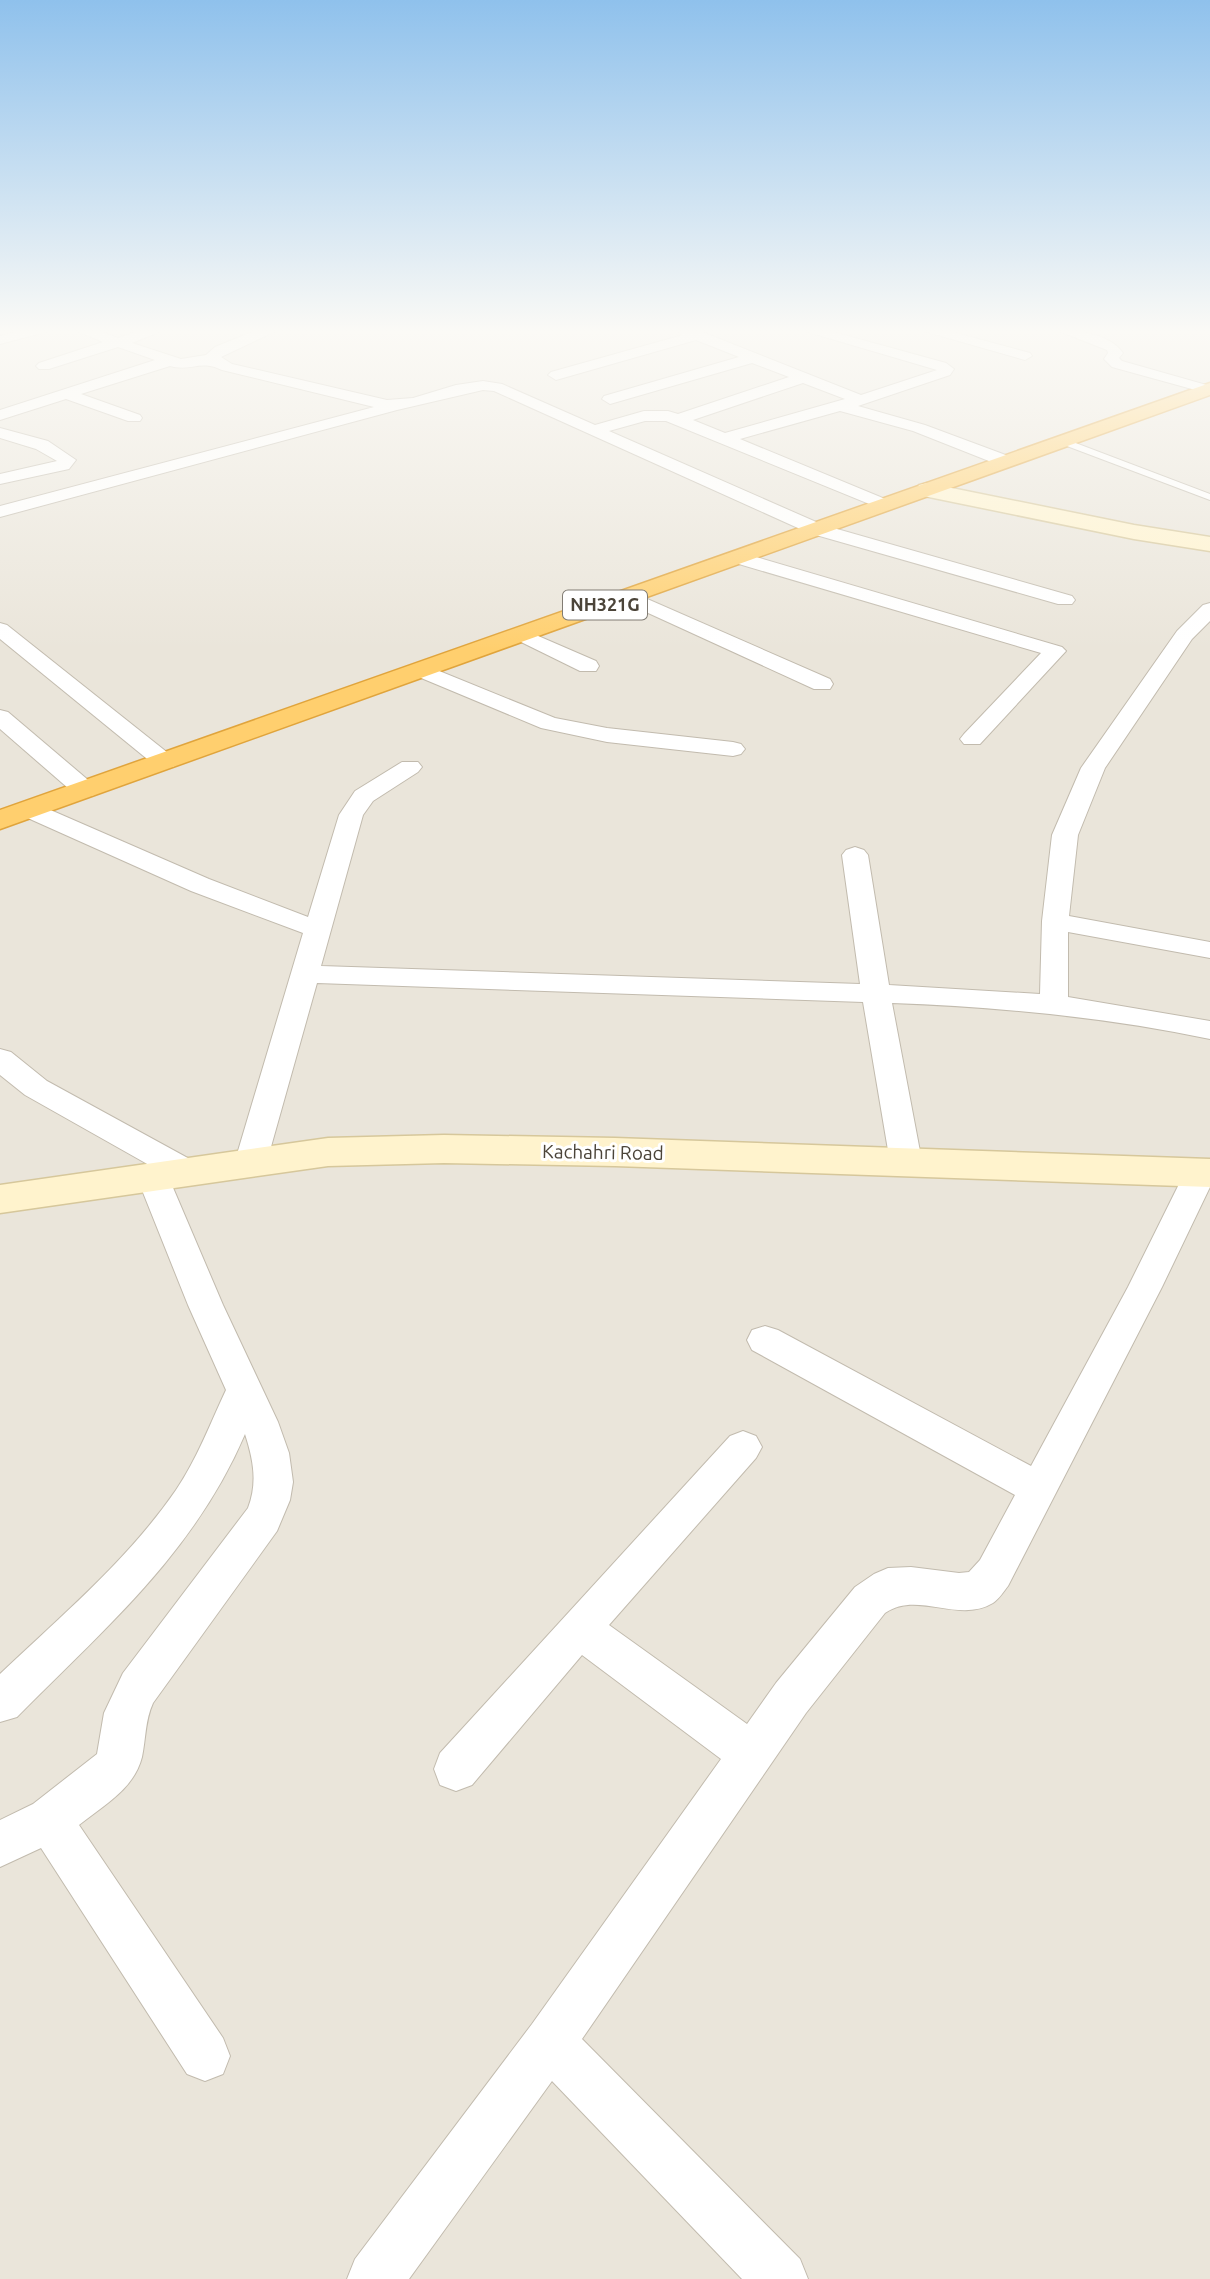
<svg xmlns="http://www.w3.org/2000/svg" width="1210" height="2279" font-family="Ubuntu,sans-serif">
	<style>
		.residential { fill: #eae5da }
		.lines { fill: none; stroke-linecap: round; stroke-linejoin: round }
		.lane-casing { stroke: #c2bbae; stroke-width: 2 }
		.street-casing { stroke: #c2bbae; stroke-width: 2 }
		.secondary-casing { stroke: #d6c79b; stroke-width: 3 }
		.highway-casing { stroke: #e0a43c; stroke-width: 3 }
		.lane { fill: #fff; fill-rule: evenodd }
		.street { fill: #fff; fill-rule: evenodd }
		.secondary { fill: #fff3cd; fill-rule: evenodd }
		.highway { fill: #ffcf6e; fill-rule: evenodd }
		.labels { text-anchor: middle; stroke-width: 6; stroke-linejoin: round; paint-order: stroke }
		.shield { fill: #fff; stroke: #817c74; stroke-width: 2 }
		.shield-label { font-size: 18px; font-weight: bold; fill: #4b4439 }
		.street-label { font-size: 19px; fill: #4b4439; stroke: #fff }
	</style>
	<rect width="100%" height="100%" fill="#f6f3ec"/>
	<rect class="residential" x="0" y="330" width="1210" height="1949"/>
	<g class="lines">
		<defs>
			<polygon id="lane" points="1059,439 1065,439 1210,494 1210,500 1059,443"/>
			<g id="street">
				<polygon points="24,330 53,330 0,344 0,336"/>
				<path d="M 75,330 L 97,330 L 118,338 L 141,330 L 164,330 L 132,343 L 181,359 L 206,355 L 215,347 L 257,330 L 278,330 L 221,357 L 232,364 L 387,400 L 413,398 L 456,385 L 483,381 L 502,384 L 595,425 L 644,411 L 668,411 L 678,414 L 789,377 L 752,363 L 610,404 L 602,399 L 604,396 L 739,357 L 696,340 L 556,380 L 548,375 L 551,372 L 683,335 L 676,330 L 697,330 L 861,395 L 937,370 L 801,330 L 826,330 L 946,363 L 954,369 L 950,375 L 858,406 L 925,425 L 1011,457 L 1014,461 L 1011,465 L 999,465 L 913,431 L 840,411 L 740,439 L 890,501 L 893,505 L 884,510 L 666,421 L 645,421 L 609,431 L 823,525 L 1072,596 L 1075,600 L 1072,604 L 1058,604 L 809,533 L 494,391 L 483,390 L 397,410 L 0,517 L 0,506 L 374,407 L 222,370 C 201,359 190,372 170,366 L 81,394 L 140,415 L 142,418 L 140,421 L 128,421 L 66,399 L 0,420 L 0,410 L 155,360 L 118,347 L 49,369 L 39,369 L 36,366 L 39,363 L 103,342 ZM 803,383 L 845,399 L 725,433 L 693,420 Z"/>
				<polygon points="920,330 945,330 1030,353 1032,356 1025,360"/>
				<path d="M 1056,330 C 1078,330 1110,334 1123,353 L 1119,358 L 1122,361 L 1210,386 L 1210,394 L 1112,367 L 1104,359 L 1108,353 L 1107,350 Z"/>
				<polygon points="0,428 48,441 76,460 69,469 0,484 0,474 57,461 36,449 0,438"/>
				<polygon points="739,552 1062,647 1066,651 980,744 964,744 960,739 964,734 1041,653 732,562 729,558 732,554"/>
				<polygon points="629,591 830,679 833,684 830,689 814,689 622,601 619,597 622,593"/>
				<path d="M 1210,603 L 1210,621 L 1192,639 L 1105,768 L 1078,835 L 1069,916 L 1210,942 L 1210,958 L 1068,932 L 1068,997 L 1210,1021 L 1210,1039 C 1105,1017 999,1007 892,1003 L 922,1162 L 917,1170 L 906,1173 L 895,1170 L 890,1162 L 863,1002 L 317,983 L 267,1161 L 262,1169 L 251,1172 L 240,1169 L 235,1161 L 303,933 L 191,891 L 21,815 L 18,810 L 21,805 L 30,803 L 39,805 L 209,879 L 308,917 L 339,815 L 355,791 L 402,762 L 418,762 L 422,767 L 418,772 L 373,801 L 363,815 L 321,966 L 860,984 L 842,855 L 846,850 L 855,847 L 864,850 L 868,855 L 889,985 L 1040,994 L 1042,921 L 1052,835 L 1081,768 L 1177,631 L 1203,605 Z"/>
				<polygon points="0,623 7,625 173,757 177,762 173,767 157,767 0,639"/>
				<polygon points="522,629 596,661 599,666 596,671 580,671 515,639 512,635 515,631"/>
				<polygon points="422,664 555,718 607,728 733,742 741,744 745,749 741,754 733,756 607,742 541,728 414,675 411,670 414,665"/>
				<polygon points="0,710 8,712 94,785 97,790 94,795 85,797 76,795 0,729"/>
				<path d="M 0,1049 L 11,1052 L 47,1081 L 195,1162 L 200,1170 L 195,1178 L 184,1181 L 168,1176 L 223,1305 L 278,1422 L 289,1453 L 293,1482 L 290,1500 L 277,1531 L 153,1703 C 145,1720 146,1738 142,1757 C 134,1789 104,1805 79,1825 L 223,2038 L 230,2056 L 223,2074 L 205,2081 L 187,2074 L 41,1848 L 0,1867 L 0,1820 L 33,1804 L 97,1754 L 104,1713 L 123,1673 L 248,1508 C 258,1482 253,1459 245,1434 C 194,1553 106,1627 17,1717 L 0,1722 L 0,1674 C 61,1616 128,1560 176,1490 C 197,1459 210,1424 226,1390 L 188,1305 L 136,1175 L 141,1167 L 149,1165 L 25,1095 L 0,1075 Z"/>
				<path d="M 1201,1161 L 1210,1163 L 1210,1187 L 1162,1287 L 1008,1586 C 1004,1591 999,1599 993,1603 C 958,1624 917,1590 885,1613 L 806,1713 L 582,2039 L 800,2259 L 808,2279 L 742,2279 L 552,2081 L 409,2279 L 347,2279 L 355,2259 L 532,2024 L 721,1759 L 582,1655 L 472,1785 L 456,1791 L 440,1785 L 434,1769 L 440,1753 L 730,1436 L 743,1431 L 756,1436 L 762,1447 L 756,1458 L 609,1625 L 747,1724 L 776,1683 L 855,1587 L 874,1574 L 888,1568 L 911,1567 L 959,1573 L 969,1572 L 980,1560 L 1015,1495 L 752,1350 L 747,1340 L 752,1330 L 765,1326 L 778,1330 L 1031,1466 L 1128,1287 L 1185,1172 L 1190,1164 Z"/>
			</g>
			<g id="secondary">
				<polygon points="927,483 1134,525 1210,537 1210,551 1134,539 919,495 916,490 919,485"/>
				<polygon points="444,1135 615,1138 1210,1159 1210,1187 615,1166 444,1163 328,1166 0,1213 0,1185 328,1138"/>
			</g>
			<polygon id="highway" points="1210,383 1210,395 0,829 0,810"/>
		</defs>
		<use href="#lane" class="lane-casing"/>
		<use href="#street" class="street-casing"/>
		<use href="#secondary" class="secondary-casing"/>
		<use href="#highway" class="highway-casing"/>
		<use href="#lane" class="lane"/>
		<use href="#street" class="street"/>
		<use href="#secondary" class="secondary"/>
		<use href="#highway" class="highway"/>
	</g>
	<linearGradient id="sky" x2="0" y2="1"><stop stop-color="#8fc1ec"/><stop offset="0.51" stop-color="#fbfaf6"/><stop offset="1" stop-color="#fbfaf6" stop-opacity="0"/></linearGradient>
	<rect width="1210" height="650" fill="url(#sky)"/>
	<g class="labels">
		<rect class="shield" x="563" y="590.5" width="84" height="29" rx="5"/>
		<g class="shield-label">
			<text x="605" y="611">NH321G</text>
		</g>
		<g class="street-label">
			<text transform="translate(603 1152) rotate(1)" y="7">Kachahri Road</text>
		</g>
	</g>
</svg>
